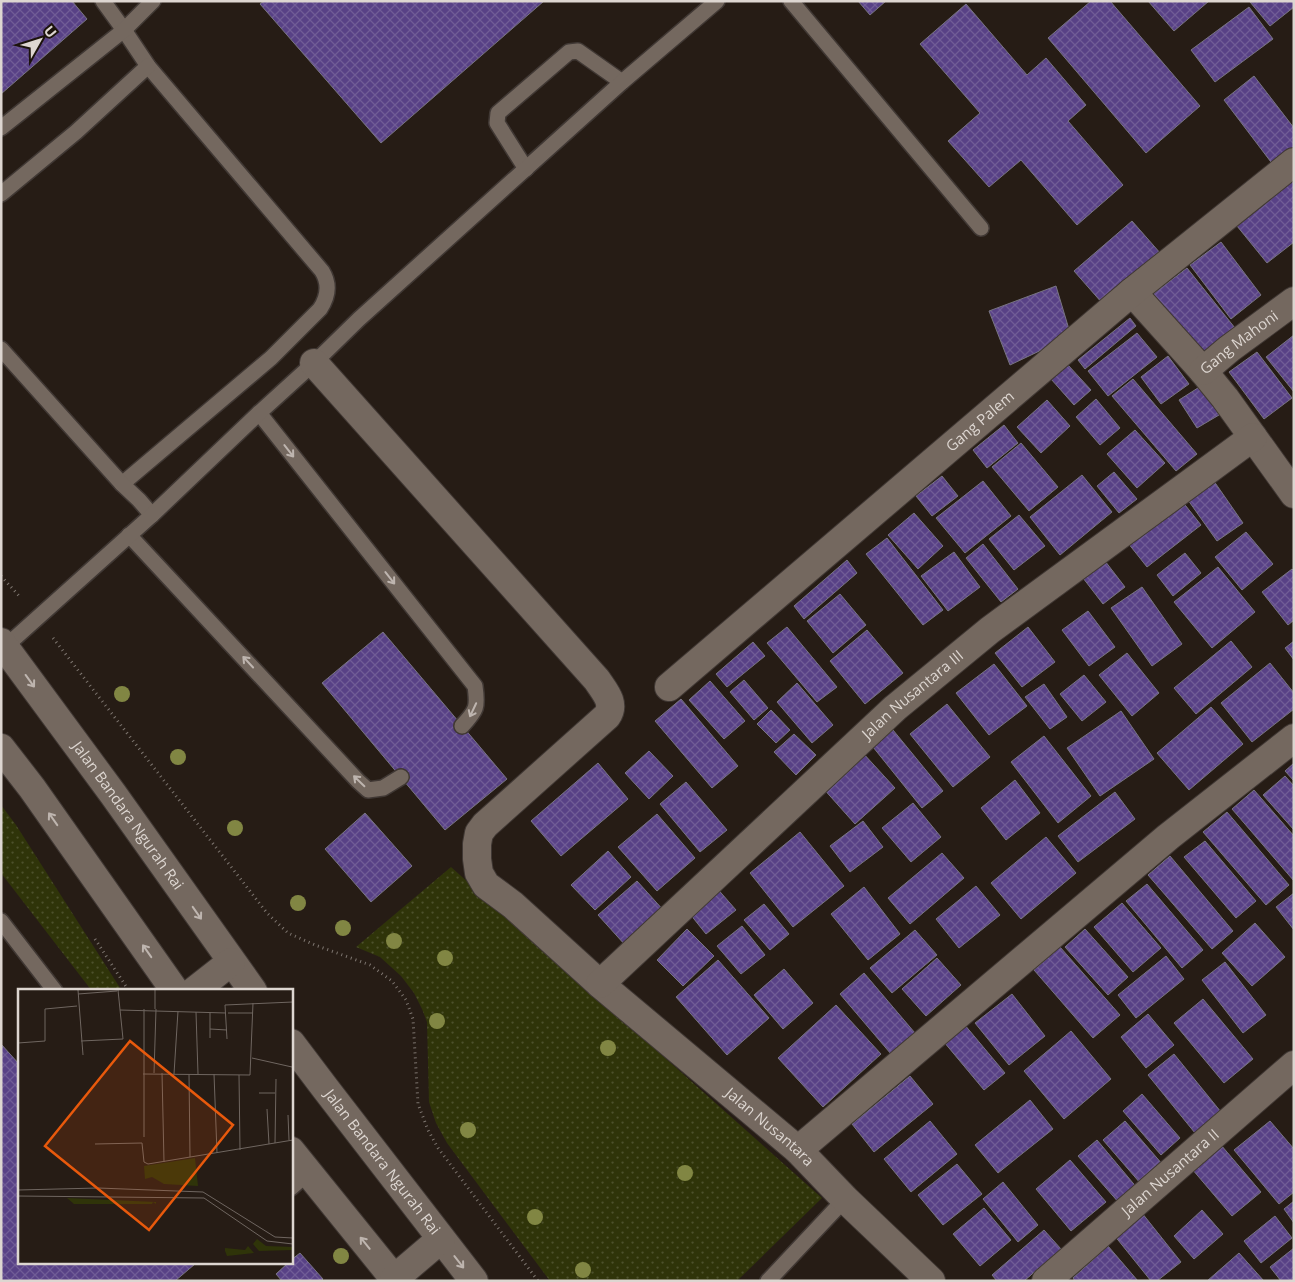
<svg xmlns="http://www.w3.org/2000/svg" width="1295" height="1282" font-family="'Open Sans',sans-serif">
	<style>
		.grass { fill: url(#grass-dots) }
		.building { fill: url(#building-cross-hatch); stroke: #787582 }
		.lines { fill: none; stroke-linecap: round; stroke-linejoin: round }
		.service-casing { stroke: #403834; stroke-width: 18 }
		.minor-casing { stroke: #403834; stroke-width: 30 }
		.tertiary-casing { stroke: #403834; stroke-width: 30 }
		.path { stroke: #7e7670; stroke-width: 3; stroke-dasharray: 1 4; stroke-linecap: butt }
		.service { stroke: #74685f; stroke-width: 15 }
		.minor { stroke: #74685f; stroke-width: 28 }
		.tertiary { stroke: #74685f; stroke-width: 28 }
		.tree { fill: #818643 }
		.oneway { stroke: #beb5af }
		.labels { text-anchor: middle; stroke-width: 4; stroke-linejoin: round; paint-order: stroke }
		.street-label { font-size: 15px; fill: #ddd6d1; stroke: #1c130c }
		.inset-road { fill: none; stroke: #6f6660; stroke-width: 1 }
		.view { fill: #e8590c; fill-opacity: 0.15; stroke: #e8590c; stroke-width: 2.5 }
		.inset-edge { fill: none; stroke: #ddd6d1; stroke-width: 2.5 }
	</style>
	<defs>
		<pattern id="grass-dots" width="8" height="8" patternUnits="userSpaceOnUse" patternTransform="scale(1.25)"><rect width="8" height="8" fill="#2f3409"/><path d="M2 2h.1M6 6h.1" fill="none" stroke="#4d512c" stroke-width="1.8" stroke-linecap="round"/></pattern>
		<pattern id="building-cross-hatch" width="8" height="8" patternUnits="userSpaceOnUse" patternTransform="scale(1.25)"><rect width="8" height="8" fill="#584186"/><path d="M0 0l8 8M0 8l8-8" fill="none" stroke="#705c96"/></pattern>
	</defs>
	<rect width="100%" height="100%" fill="#261c15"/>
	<g class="grass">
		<polygon points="1,805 16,825 122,991 92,991 1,873"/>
		<polygon points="451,867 822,1198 737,1281 550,1281 447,1143 436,1123 429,1102 427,1022 422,1009 414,993 401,976 380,957 356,947"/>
	</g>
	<g class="building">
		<polygon points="1,1 72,1 87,19 1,94"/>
		<polygon points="264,1 544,1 381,143 260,4"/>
		<polygon points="858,1 886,1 870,15"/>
		<polygon points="1091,1 1110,1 1200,106 1146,153 1048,38"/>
		<polygon points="1148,1 1209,1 1174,31"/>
		<polygon points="1294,1 1294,7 1270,26 1250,2"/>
		<polygon points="966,4 1027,75 1046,58 1086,105 1068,121 1123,185 1077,225 1021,160 989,187 948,141 980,113 920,44"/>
		<polygon points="1249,7 1273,39 1215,82 1191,50"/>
		<polygon points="1254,76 1294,128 1294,157 1277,170 1224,100"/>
		<polygon points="1294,180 1294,242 1267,263 1237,226"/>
		<polygon points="1132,221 1161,254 1103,304 1074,271"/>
		<polygon points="1221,242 1261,295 1231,319 1190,265"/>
		<polygon points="1187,268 1235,328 1201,355 1153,294"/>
		<polygon points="1056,286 1071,336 1010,365 989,311"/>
		<polygon points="1130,318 1136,326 1085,369 1078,360"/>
		<polygon points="1137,333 1157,357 1108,396 1088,371"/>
		<polygon points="1294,335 1294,392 1266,357"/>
		<polygon points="1257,352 1292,398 1264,419 1229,372"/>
		<polygon points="1168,356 1189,384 1161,404 1141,377"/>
		<polygon points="1068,365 1091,390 1074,405 1051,379"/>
		<polygon points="1133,379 1197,454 1176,471 1112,396"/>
		<polygon points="1201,386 1219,415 1197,428 1179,400"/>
		<polygon points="1096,399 1120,428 1100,445 1076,417"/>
		<polygon points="1047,400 1070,426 1041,453 1017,427"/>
		<polygon points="1004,425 1018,443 987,468 973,450"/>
		<polygon points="1135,430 1165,463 1137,488 1107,454"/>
		<polygon points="1021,443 1058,487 1029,511 992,467"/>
		<polygon points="1114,472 1137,499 1119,513 1097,486"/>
		<polygon points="1209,474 1243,523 1217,541 1183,493"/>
		<polygon points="1082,475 1112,512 1060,555 1030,517"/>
		<polygon points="942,476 958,496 932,516 916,496"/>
		<polygon points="983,481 1011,516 965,553 936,518"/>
		<polygon points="1178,496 1201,525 1147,567 1124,538"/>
		<polygon points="914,513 943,546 918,569 888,535"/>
		<polygon points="1019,515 1045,546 1014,570 989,539"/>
		<polygon points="1246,532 1273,564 1242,590 1215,557"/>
		<polygon points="887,538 943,610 923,625 866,554"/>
		<polygon points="983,544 1018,589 1001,602 966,558"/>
		<polygon points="954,552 980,587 948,611 921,576"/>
		<polygon points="1185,553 1201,573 1173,596 1157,575"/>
		<polygon points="847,560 857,573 804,619 794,606"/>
		<polygon points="1105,561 1125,587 1103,604 1083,578"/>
		<polygon points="1218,567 1255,612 1212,648 1174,602"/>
		<polygon points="1292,569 1294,571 1294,620 1288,625 1262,592"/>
		<polygon points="1142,587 1182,644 1152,666 1111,608"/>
		<polygon points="840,594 866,625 833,653 807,621"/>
		<polygon points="1088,611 1115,647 1089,666 1062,630"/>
		<polygon points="787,627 837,687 817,702 767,643"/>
		<polygon points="1028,627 1055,662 1022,687 995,653"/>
		<polygon points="867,630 903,673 865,704 830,661"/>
		<polygon points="383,632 507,779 445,830 322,683"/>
		<polygon points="1231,641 1252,667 1196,714 1174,688"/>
		<polygon points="1294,641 1294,660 1285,648"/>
		<polygon points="753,642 765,656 727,687 716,674"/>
		<polygon points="1127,653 1159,693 1132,716 1099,675"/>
		<polygon points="1270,663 1294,693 1294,709 1252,742 1221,703"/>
		<polygon points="994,664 1027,706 989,735 956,693"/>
		<polygon points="1084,675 1106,702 1082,721 1060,694"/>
		<polygon points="744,680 768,708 754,720 730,692"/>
		<polygon points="710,681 745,721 724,739 689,700"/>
		<polygon points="797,683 833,725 812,743 777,702"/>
		<polygon points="1044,684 1067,717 1050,729 1025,697"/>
		<polygon points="681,699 738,766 712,788 655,721"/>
		<polygon points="947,704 990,757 953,787 910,734"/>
		<polygon points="1211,707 1243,744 1189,790 1157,753"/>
		<polygon points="771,710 790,730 776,743 757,724"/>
		<polygon points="1121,711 1154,759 1100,796 1067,748"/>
		<polygon points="893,730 943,791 922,808 873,747"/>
		<polygon points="794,734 816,755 796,775 774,752"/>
		<polygon points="1044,736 1091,796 1058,823 1011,762"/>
		<polygon points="649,751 673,776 649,799 625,773"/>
		<polygon points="862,752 895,788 855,824 822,787"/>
		<polygon points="598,763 628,799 561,856 531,821"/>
		<polygon points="1294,763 1294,781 1285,771"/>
		<polygon points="1285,776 1294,786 1294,830 1263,795"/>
		<polygon points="1015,780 1040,813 1006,840 981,808"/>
		<polygon points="686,782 727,830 700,852 660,804"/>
		<polygon points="1254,790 1294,836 1294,881 1232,809"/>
		<polygon points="1115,792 1135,819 1078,862 1058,836"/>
		<polygon points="913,803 941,837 911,862 882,828"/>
		<polygon points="1227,812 1289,885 1266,905 1203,832"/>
		<polygon points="365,813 412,866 371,902 325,849"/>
		<polygon points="657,814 695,858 657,891 618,847"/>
		<polygon points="863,821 883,847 850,872 830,846"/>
		<polygon points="800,832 844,886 793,927 750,873"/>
		<polygon points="1046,837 1076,873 1021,919 991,883"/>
		<polygon points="1205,841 1256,901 1236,918 1184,857"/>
		<polygon points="608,851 631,877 595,910 571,885"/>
		<polygon points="942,853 964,878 910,924 888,898"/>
		<polygon points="1170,856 1233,931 1212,949 1148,875"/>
		<polygon points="637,881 665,912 626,946 598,915"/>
		<polygon points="1147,884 1203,950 1182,968 1126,901"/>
		<polygon points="715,886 736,910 706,934 686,909"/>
		<polygon points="976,886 1000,915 959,948 936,919"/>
		<polygon points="864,887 900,934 868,960 831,914"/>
		<polygon points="1294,893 1294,930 1276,907"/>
		<polygon points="1122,903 1161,948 1133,972 1094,927"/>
		<polygon points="764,904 789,934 770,950 744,920"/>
		<polygon points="1255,923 1285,957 1252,986 1222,953"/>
		<polygon points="742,926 765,955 741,974 717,946"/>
		<polygon points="687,929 714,956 683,986 657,960"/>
		<polygon points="1085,929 1128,977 1108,995 1065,947"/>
		<polygon points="915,930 937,955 892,993 870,968"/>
		<polygon points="1060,947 1120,1015 1093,1038 1034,970"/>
		<polygon points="1166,956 1184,979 1136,1018 1118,995"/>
		<polygon points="937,958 961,985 926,1016 902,989"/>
		<polygon points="718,960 769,1018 727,1055 676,997"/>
		<polygon points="1225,962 1266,1015 1243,1033 1202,980"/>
		<polygon points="784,969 813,1003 783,1029 754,995"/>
		<polygon points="864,973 915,1033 891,1054 840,994"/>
		<polygon points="1012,994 1045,1036 1009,1065 975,1023"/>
		<polygon points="1203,999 1253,1059 1224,1083 1174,1023"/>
		<polygon points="836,1005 881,1054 823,1107 778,1058"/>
		<polygon points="1148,1014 1174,1045 1146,1068 1121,1037"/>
		<polygon points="964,1024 1005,1073 984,1090 944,1042"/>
		<polygon points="1071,1031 1111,1079 1064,1119 1024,1071"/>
		<polygon points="1,1044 19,1064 19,1263 194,1263 195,1264 175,1281 1,1281"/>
		<polygon points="1174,1054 1221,1112 1195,1133 1148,1075"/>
		<polygon points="910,1076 933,1104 874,1152 852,1124"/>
		<polygon points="1142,1094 1180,1138 1161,1155 1123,1111"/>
		<polygon points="1030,1100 1053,1129 998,1173 975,1145"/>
		<polygon points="930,1121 957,1154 911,1192 884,1159"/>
		<polygon points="1125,1121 1163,1165 1141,1184 1103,1140"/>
		<polygon points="1270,1121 1294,1149 1294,1192 1279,1204 1234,1150"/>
		<polygon points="1097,1140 1138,1189 1120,1204 1078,1156"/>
		<polygon points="1221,1145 1261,1192 1232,1216 1192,1169"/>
		<polygon points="1070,1160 1106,1202 1071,1231 1036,1189"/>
		<polygon points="957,1164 982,1194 943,1225 918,1195"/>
		<polygon points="1003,1182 1038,1225 1018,1242 983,1199"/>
		<polygon points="1294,1201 1294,1223 1284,1209"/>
		<polygon points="984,1208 1011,1240 980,1266 953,1234"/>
		<polygon points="1202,1210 1223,1234 1194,1259 1174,1236"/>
		<polygon points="1142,1213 1181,1262 1157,1281 1151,1281 1114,1235"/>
		<polygon points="1275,1216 1292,1238 1261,1263 1244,1241"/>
		<polygon points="1044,1230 1061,1249 1024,1281 997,1281 992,1275"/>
		<polygon points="1108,1246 1138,1281 1075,1281 1073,1278"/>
		<polygon points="1294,1248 1294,1281 1281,1281 1270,1267"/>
		<polygon points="300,1253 323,1279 321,1281 282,1281 276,1274 288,1263 291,1263 291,1260"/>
		<polygon points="1239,1253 1264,1281 1207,1281"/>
	</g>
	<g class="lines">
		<defs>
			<g id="service">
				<path d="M 103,1 L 124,30 L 148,66 L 322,271 C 330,284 328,297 320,309 L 271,358 L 122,484"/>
				<polyline points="791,1 981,228"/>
				<polyline points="1,128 124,30 153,1"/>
				<polyline points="526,169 497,123 498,113 569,52 578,51 622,82"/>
				<polyline points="1,194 76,132 148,66"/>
				<polyline points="1,349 122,484 139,500 152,515"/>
				<path d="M 259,413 L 475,686 C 478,707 477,710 462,726"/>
				<polyline points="129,535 358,781 368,790 383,788 401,777"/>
				<polyline points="5,647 152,515 259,413 314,363 359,319 622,82 717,1"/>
				<polyline points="1,921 55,991"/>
				<polyline points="291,1188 308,1173"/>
				<polyline points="768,1281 845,1199"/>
			</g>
			<g id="minor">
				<polyline points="1132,292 1203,371 1225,398 1294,494"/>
				<path id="s1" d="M 314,363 L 597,680 C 604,691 616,703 607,716 L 485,825 L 479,833 L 477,844 L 477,859 L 479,873 L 486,885 L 513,905 L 600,984 L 798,1150 L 845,1199 L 931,1281"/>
				<path id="s2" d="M 1203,371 L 1229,349 L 1294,301"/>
				<path id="s3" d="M 669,687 L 1132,292 L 1294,162"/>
				<path id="s4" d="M 600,984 L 895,708 L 990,630 L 1253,437"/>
				<polyline points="798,1150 1168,837 1294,738"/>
				<path id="s5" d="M 1046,1281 L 1294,1065"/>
			</g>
			<g id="tertiary">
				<path id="s6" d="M 1,642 L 113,794 L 253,991"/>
				<polyline points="1,748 32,788 175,991"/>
				<polyline points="194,991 231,962"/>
				<path id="s7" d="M 291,1043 L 325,1088 L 474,1281"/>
				<polyline points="291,1151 396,1281"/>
				<polyline points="394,1279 441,1239"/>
			</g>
		</defs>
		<use href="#service" class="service-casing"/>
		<use href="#minor" class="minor-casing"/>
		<use href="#tertiary" class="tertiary-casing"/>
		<g class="path">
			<polyline points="1,576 21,598"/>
			<polyline points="53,638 267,913 288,933 315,945 370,965 392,981 406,1000 413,1019 418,1104 428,1130 438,1148 538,1281"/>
			<polyline points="95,939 129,991"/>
		</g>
		<use href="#service" class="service"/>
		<use href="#minor" class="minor"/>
		<use href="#tertiary" class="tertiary"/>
	</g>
	<g class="tree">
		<circle cx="122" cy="694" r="8"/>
		<circle cx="178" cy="757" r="8"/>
		<circle cx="235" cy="828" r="8"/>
		<circle cx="298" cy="903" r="8"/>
		<circle cx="343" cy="928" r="8"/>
		<circle cx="394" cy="941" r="8"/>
		<circle cx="445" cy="958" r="8"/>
		<circle cx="437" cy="1021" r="8"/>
		<circle cx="608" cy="1048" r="8"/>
		<circle cx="468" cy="1130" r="8"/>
		<circle cx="685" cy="1173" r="8"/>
		<circle cx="535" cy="1217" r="8"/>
		<circle cx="341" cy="1256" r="8"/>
		<circle cx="583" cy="1270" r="8"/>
	</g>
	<defs><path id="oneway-shaft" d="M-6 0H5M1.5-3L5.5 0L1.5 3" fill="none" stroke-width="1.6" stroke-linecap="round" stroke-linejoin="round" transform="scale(1.25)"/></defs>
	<g class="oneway">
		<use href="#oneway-shaft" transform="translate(289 451) rotate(52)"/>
		<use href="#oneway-shaft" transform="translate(390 578) rotate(52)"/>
		<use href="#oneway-shaft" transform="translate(248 662) rotate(-133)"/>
		<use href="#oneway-shaft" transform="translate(30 681) rotate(54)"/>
		<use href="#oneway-shaft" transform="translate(473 710) rotate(115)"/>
		<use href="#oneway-shaft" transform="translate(359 781) rotate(-136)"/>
		<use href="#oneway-shaft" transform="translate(53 819) rotate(-125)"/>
		<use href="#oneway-shaft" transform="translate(197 913) rotate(55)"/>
		<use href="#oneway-shaft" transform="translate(147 951) rotate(-125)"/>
		<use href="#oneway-shaft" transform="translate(365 1243) rotate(-129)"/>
		<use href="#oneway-shaft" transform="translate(459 1262) rotate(52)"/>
	</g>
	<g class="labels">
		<g class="street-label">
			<text dy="5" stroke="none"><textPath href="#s2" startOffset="46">Gang Mahoni</textPath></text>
			<text dy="5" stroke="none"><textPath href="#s3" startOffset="409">Gang Palem</textPath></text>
			<text dy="5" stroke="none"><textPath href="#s4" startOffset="426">Jalan Nusantara III</textPath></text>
			<text dy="5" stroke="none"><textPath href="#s6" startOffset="215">Jalan Bandara Ngurah Rai</textPath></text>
			<text dy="5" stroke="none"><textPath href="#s1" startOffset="1066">Jalan Nusantara</textPath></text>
			<text dy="5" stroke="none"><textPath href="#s7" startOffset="150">Jalan Bandara Ngurah Rai</textPath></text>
			<text dy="5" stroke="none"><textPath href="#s5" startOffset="165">Jalan Nusantara II</textPath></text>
		</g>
	</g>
	<g transform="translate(18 989)">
		<rect width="275" height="275" fill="#261c15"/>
		<path d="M 177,169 L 180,197 L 146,195 L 134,188 L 127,190 L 126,177 ZM 49,209 L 138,213 L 138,215 L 135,213 L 134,215 L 56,215 ZM 239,250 L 248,257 L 275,258 L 275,261 L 241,262 L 235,255 ZM 230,257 L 236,264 L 209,267 L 207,262 L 207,259 L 227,261 Z" fill="#2f3409"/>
		<path class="inset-road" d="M 60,1 L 65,66M 137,1 L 137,20M 60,5 L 99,2M 102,21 L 208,24M 178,23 L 180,85M 210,24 L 235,24M 192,40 L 209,41M 192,49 L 192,23M 209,50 L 207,16 L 275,13M 63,52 L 105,50 L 100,1M 0,54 L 27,52 L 27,20 L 59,17M 234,69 L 274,78M 136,84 L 138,20M 144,84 L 146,173M 125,85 L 232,86 L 235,14M 156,85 L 160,22M 171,85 L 172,168M 196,85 L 199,164M 221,86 L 222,161M 241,104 L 257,104M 249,120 L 251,155M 270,126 L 271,151M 126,148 L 126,20M 257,154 L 258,90M 77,155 L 124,154 L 126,173 L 130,175 L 275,151M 0,201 L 80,199 L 185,203 L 257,248 L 275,249M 0,207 L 186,209 L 249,252 L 275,255"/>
		<path class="view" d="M 112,52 L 215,136 L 131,241 L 27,157 Z"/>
		<rect width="275" height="275" class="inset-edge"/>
	</g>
	<rect width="1295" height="1282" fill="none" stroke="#ddd6d1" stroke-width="5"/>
	<g transform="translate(40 40) rotate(51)" stroke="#1c130c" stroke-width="4" paint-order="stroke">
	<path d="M0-4L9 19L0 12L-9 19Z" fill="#ddd6d1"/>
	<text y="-8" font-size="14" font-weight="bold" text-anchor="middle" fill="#ddd6d1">U</text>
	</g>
</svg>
